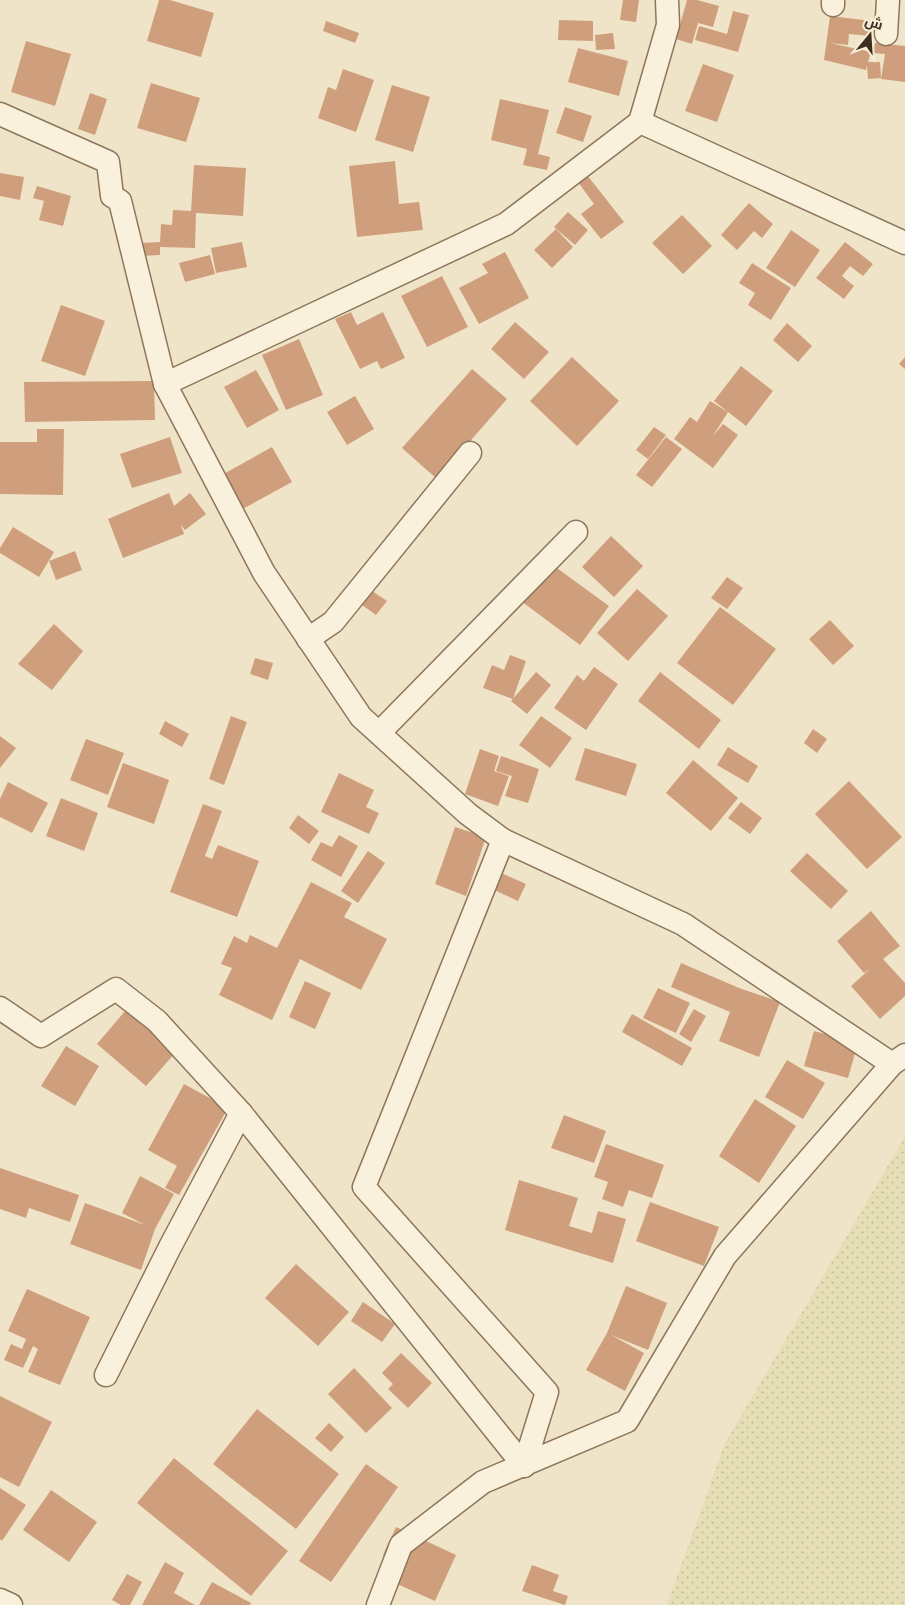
<svg xmlns="http://www.w3.org/2000/svg" width="905" height="1605" font-family="'Source Serif 4',Cairo,serif">
	<style>
		.farmland { fill: url(#farmland-dots) }
		.building { fill: #cf9f7d }
		.lines { fill: none; stroke-linecap: round; stroke-linejoin: round }
		.street-casing { stroke: #8d765c; stroke-width: 25 }
		.street { stroke: #faf1dc; stroke-width: 22 }
	</style>
	<defs>
		<pattern id="farmland-dots" width="8" height="8" patternUnits="userSpaceOnUse" patternTransform="scale(1.25)"><rect width="8" height="8" fill="#e6deb5"/><path d="M2 2h.1M6 6h.1" fill="none" stroke="#c6bf9b" stroke-width="1.8" stroke-linecap="round"/></pattern>
	</defs>
	<rect width="100%" height="100%" fill="#f0e4c8"/>
	<polygon class="farmland" points="905,1137 905,1605 667,1605 725,1443"/>
	<g class="building">
		<polygon points="159,0 170,0 214,13 201,57 147,41"/>
		<polygon points="623,0 639,0 636,22 620,20"/>
		<polygon points="687,0 697,0 719,6 713,27 698,23 692,44 676,39"/>
		<polygon points="733,11 749,15 738,52 695,40 699,26 727,34"/>
		<polygon points="830,16 872,21 870,36 849,34 848,45 830,43 871,52 868,62 880,62 881,78 868,79 867,65 866,70 824,60"/>
		<polygon points="559,20 593,21 593,41 558,40"/>
		<polygon points="326,21 359,33 355,43 323,31"/>
		<polygon points="613,33 615,49 596,50 595,35"/>
		<polygon points="26,41 71,54 55,106 11,92"/>
		<polygon points="875,43 905,46 905,82 881,79 885,54 873,53"/>
		<polygon points="578,48 628,61 619,96 568,82"/>
		<polygon points="703,64 734,75 717,122 685,111"/>
		<polygon points="343,69 374,80 356,132 318,118 328,87 336,90"/>
		<polygon points="151,83 200,98 186,142 137,128"/>
		<polygon points="392,85 430,97 413,152 375,140"/>
		<polygon points="90,93 107,99 95,135 78,129"/>
		<polygon points="500,99 549,110 538,154 550,157 547,170 523,165 527,149 491,140"/>
		<polygon points="565,107 592,116 583,142 556,133"/>
		<polygon points="395,161 399,204 419,202 423,230 357,237 349,166"/>
		<polygon points="194,165 246,168 243,216 196,213 195,248 160,247 160,255 141,256 140,243 160,242 161,224 172,225 173,210 191,211"/>
		<polygon points="0,173 24,177 20,200 0,196"/>
		<polygon points="587,175 624,222 601,239 581,214 594,204 578,182"/>
		<polygon points="37,186 71,196 63,226 39,220 44,201 33,198"/>
		<polygon points="749,203 773,224 762,238 754,231 737,250 721,235"/>
		<polygon points="568,212 588,230 575,245 554,227"/>
		<polygon points="682,215 712,246 683,274 652,243"/>
		<polygon points="556,229 573,247 552,268 534,250"/>
		<polygon points="791,230 820,250 795,287 766,268"/>
		<polygon points="242,242 247,267 216,273 211,248"/>
		<polygon points="845,242 873,264 863,276 850,266 842,276 854,286 844,299 816,278"/>
		<polygon points="505,252 529,298 479,324 459,288 488,273 482,264"/>
		<polygon points="210,255 215,274 185,282 179,263"/>
		<polygon points="752,263 791,288 771,320 748,305 755,293 739,283"/>
		<polygon points="442,276 468,327 427,347 401,296"/>
		<polygon points="61,305 105,321 85,376 41,361"/>
		<polygon points="351,312 357,325 383,312 405,358 381,369 377,361 360,369 335,319"/>
		<polygon points="515,322 549,352 524,379 491,349"/>
		<polygon points="787,323 812,346 798,362 773,340"/>
		<polygon points="299,339 323,395 286,410 262,355"/>
		<polygon points="572,357 619,401 577,446 530,401"/>
		<polygon points="905,357 905,369 899,364"/>
		<polygon points="741,366 773,391 746,426 714,401"/>
		<polygon points="472,369 507,399 437,479 402,448"/>
		<polygon points="256,370 279,410 247,428 224,387"/>
		<polygon points="154,381 155,420 25,422 24,382"/>
		<polygon points="355,396 374,429 347,445 327,412"/>
		<polygon points="710,401 728,412 713,436 723,424 738,435 713,468 674,439 690,417 697,422"/>
		<polygon points="654,427 666,435 648,459 636,450"/>
		<polygon points="37,429 64,429 63,495 0,494 0,442 37,442"/>
		<polygon points="170,437 182,473 132,488 120,454"/>
		<polygon points="666,437 682,449 652,487 636,475"/>
		<polygon points="272,447 292,482 239,511 220,476"/>
		<polygon points="169,493 174,506 190,493 206,514 185,530 181,525 184,534 123,558 108,519"/>
		<polygon points="13,527 54,552 39,577 0,553 0,548"/>
		<polygon points="611,536 643,566 614,597 582,567"/>
		<polygon points="75,551 82,570 56,580 49,561"/>
		<polygon points="550,563 609,606 580,645 521,601"/>
		<polygon points="727,577 743,588 727,609 711,598"/>
		<polygon points="637,589 668,616 628,661 597,633"/>
		<polygon points="372,591 387,601 376,615 362,605"/>
		<polygon points="720,607 776,649 733,705 677,663"/>
		<polygon points="830,620 854,646 833,665 809,639"/>
		<polygon points="54,624 83,651 52,690 18,664"/>
		<polygon points="510,655 526,661 513,699 483,688 492,665 504,670"/>
		<polygon points="255,658 273,663 268,680 250,674"/>
		<polygon points="594,667 618,684 586,730 554,708 577,675 584,681"/>
		<polygon points="536,672 551,685 527,714 511,701"/>
		<polygon points="660,672 721,720 699,749 638,701"/>
		<polygon points="231,716 247,722 224,785 209,779"/>
		<polygon points="541,716 572,738 550,768 519,745"/>
		<polygon points="165,721 189,734 182,747 159,734"/>
		<polygon points="813,729 827,739 817,753 804,743"/>
		<polygon points="0,736 16,748 0,768"/>
		<polygon points="86,739 124,753 108,795 70,780"/>
		<polygon points="728,747 758,766 748,783 717,765"/>
		<polygon points="585,748 637,764 626,796 575,780"/>
		<polygon points="480,749 499,756 494,771 509,776 498,806 465,794"/>
		<polygon points="501,756 539,769 528,803 505,796 512,776 496,771"/>
		<polygon points="693,760 738,798 711,831 666,793"/>
		<polygon points="123,763 169,780 154,824 107,807"/>
		<polygon points="339,773 374,790 366,807 379,813 369,834 321,812"/>
		<polygon points="849,781 902,837 867,869 815,814"/>
		<polygon points="8,782 48,803 32,833 0,817 0,799"/>
		<polygon points="61,798 98,813 84,851 46,836"/>
		<polygon points="741,802 762,818 750,834 728,818"/>
		<polygon points="203,804 222,811 205,856 212,859 218,845 259,861 237,917 170,892"/>
		<polygon points="298,815 319,831 309,844 289,828"/>
		<polygon points="455,827 486,837 466,896 435,884"/>
		<polygon points="339,835 358,846 341,877 311,860 321,842 332,847"/>
		<polygon points="368,851 385,863 358,903 341,891"/>
		<polygon points="807,853 848,891 831,909 790,871"/>
		<polygon points="499,872 526,884 518,901 492,889"/>
		<polygon points="311,882 352,903 344,917 387,939 361,990 300,959 272,1020 219,995 232,968 221,964 234,936 247,943 250,935 277,948"/>
		<polygon points="871,911 900,946 883,959 905,983 905,996 880,1019 851,986 870,969 864,973 837,941"/>
		<polygon points="681,963 739,988 780,1002 759,1057 719,1041 730,1012 671,987"/>
		<polygon points="305,981 331,993 315,1029 289,1017"/>
		<polygon points="658,988 690,1003 676,1033 643,1018"/>
		<polygon points="694,1009 706,1016 691,1042 679,1034"/>
		<polygon points="126,1010 176,1052 146,1086 97,1044"/>
		<polygon points="632,1014 692,1048 682,1066 622,1032"/>
		<polygon points="814,1031 858,1043 848,1078 804,1066"/>
		<polygon points="66,1046 99,1066 75,1106 41,1086"/>
		<polygon points="787,1060 825,1083 803,1119 765,1097"/>
		<polygon points="184,1084 228,1108 179,1195 165,1188 177,1166 148,1150"/>
		<polygon points="755,1099 796,1126 759,1183 719,1156"/>
		<polygon points="564,1115 606,1131 594,1163 551,1148"/>
		<polygon points="606,1144 664,1165 652,1198 629,1190 623,1207 602,1199 608,1182 594,1177"/>
		<polygon points="0,1168 79,1195 70,1222 29,1208 26,1218 0,1209"/>
		<polygon points="140,1176 174,1194 155,1229 141,1270 70,1244 85,1203 145,1225 122,1213"/>
		<polygon points="519,1180 578,1198 569,1226 592,1233 598,1211 626,1219 613,1263 505,1230"/>
		<polygon points="650,1202 719,1227 704,1266 636,1241"/>
		<polygon points="296,1264 349,1312 318,1346 265,1298"/>
		<polygon points="626,1286 667,1303 648,1350 611,1335 644,1353 625,1391 586,1370 607,1333"/>
		<polygon points="27,1289 90,1317 60,1385 28,1372 38,1349 33,1346 23,1368 4,1360 11,1344 22,1349 26,1339 8,1331"/>
		<polygon points="363,1302 395,1324 382,1342 351,1321"/>
		<polygon points="401,1353 432,1383 408,1408 388,1389 393,1384 382,1373"/>
		<polygon points="354,1368 392,1408 366,1433 328,1394"/>
		<polygon points="0,1396 52,1422 19,1487 0,1477"/>
		<polygon points="257,1409 339,1474 296,1529 213,1464"/>
		<polygon points="329,1423 344,1437 331,1452 315,1438"/>
		<polygon points="174,1458 288,1551 251,1596 137,1503"/>
		<polygon points="366,1464 398,1487 331,1582 299,1561"/>
		<polygon points="0,1488 26,1505 2,1541 0,1539"/>
		<polygon points="51,1490 97,1522 69,1562 23,1530"/>
		<polygon points="396,1527 456,1555 435,1601 386,1579 395,1561 383,1555"/>
		<polygon points="165,1562 184,1573 174,1593 195,1605 142,1605"/>
		<polygon points="532,1565 559,1575 553,1591 568,1596 565,1605 522,1591"/>
		<polygon points="127,1574 142,1582 130,1605 121,1605 112,1600"/>
		<polygon points="212,1582 251,1603 250,1605 199,1605"/>
	</g>
	<g class="lines">
		<defs>
			<g id="street">
				<polyline points="667,0 668,25 640,122 506,224 165,384 264,573 361,717 468,814 503,840 683,924 892,1064"/>
				<polyline points="833,5 833,0"/>
				<polyline points="886,34 888,0"/>
				<polyline points="0,114 108,162 112,196 120,201 165,384"/>
				<polyline points="640,122 905,243"/>
				<polyline points="308,639 333,622 470,453"/>
				<polyline points="379,733 576,532"/>
				<polyline points="503,840 364,1187 547,1392 524,1466"/>
				<polyline points="0,1008 41,1036 116,989 157,1021 241,1113 524,1466"/>
				<polyline points="106,1375 170,1247 241,1113"/>
				<polyline points="0,1600 11,1605"/>
				<polyline points="378,1605 401,1545 483,1482 627,1421 725,1256 892,1064 905,1055"/>
			</g>
		</defs>
		<use href="#street" class="street-casing"/>
		<use href="#street" class="street"/>
	</g>
	<g transform="translate(870 35) rotate(18)" stroke="#f7eed8" stroke-width="4" paint-order="stroke">
	<path d="M0-4L9 19L0 12L-9 19Z" fill="#3d2e20"/>
	<text y="-8" font-size="14" font-weight="bold" text-anchor="middle" fill="#3d2e20">ش</text>
	</g>
</svg>
